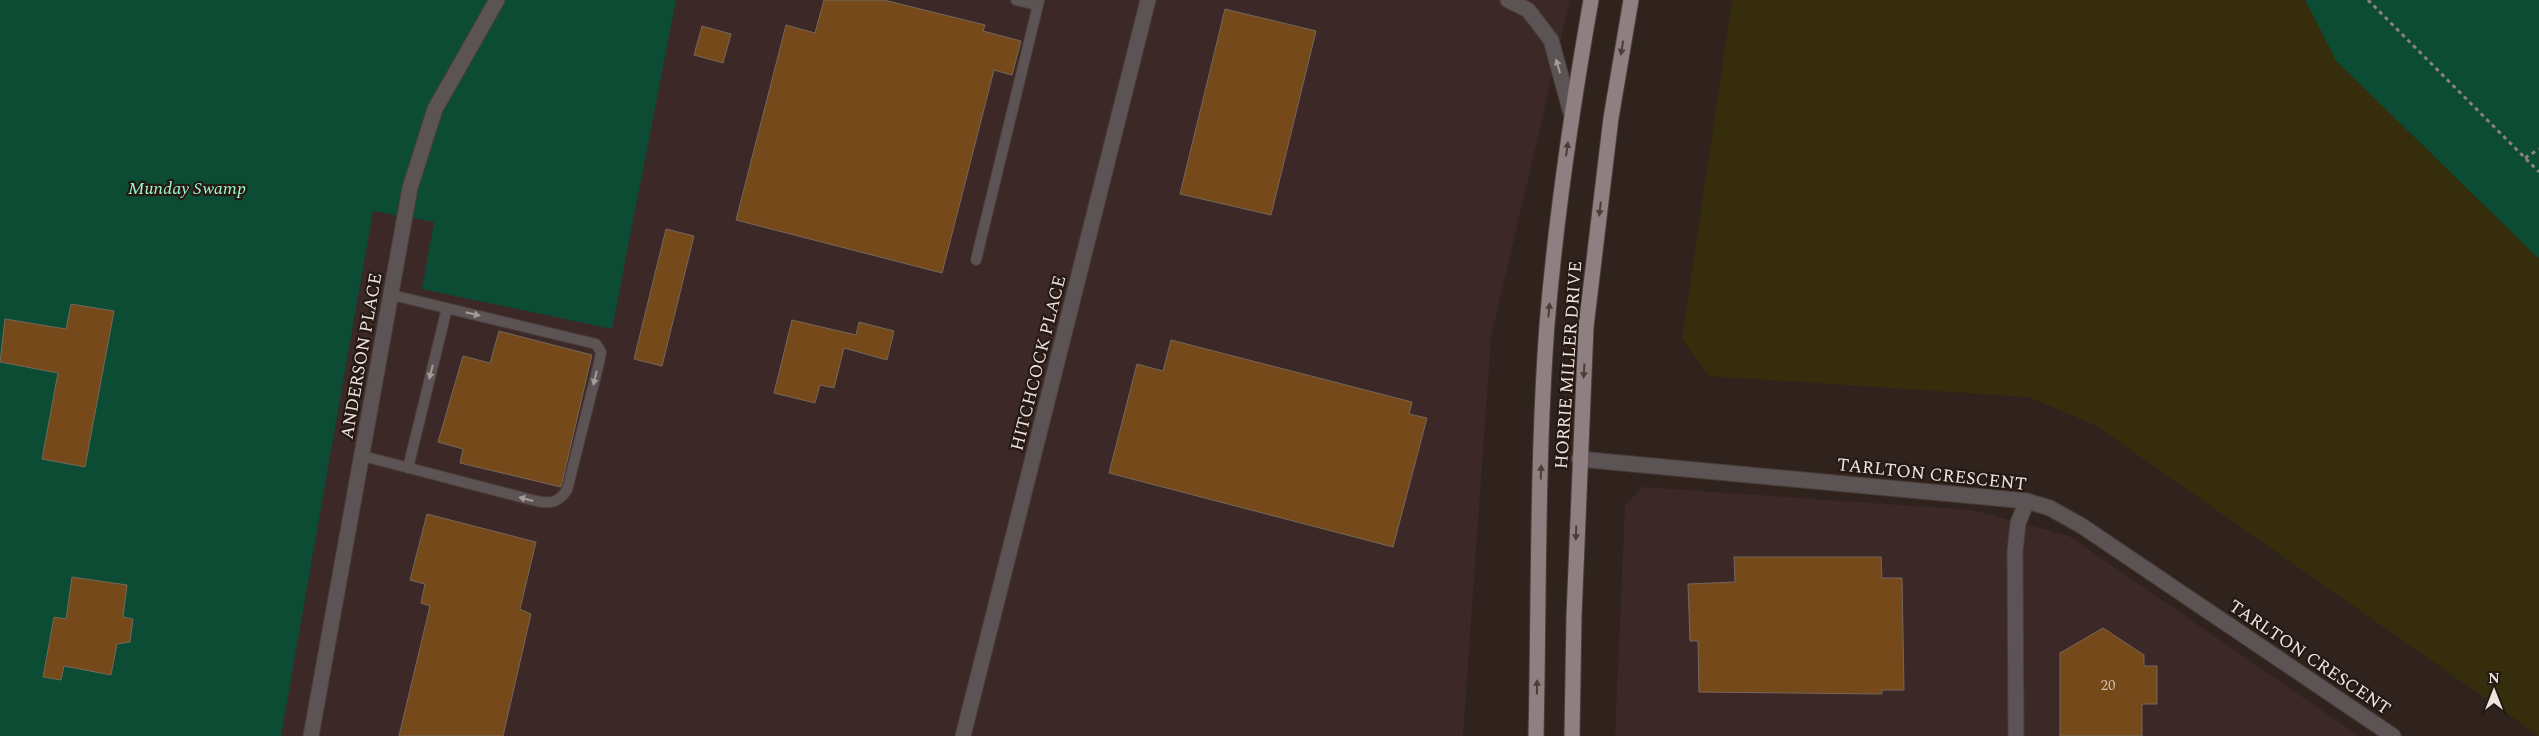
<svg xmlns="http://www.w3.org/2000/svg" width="2539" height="736" font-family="Spectral,serif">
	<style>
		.commercial { fill: #3c2827 }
		.green { fill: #0c4b34 }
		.sand { fill: #362d0c }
		.building { fill: #754919; stroke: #74685c }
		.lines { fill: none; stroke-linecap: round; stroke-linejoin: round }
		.service-casing { stroke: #4a3e38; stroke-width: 12 }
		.minor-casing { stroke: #4a3e38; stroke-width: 17 }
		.primary-casing { stroke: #4a3e38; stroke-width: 17 }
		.path { stroke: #8c817c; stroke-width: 3; stroke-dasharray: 4 4; stroke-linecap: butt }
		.service { stroke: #5b5354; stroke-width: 10 }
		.minor { stroke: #5b5354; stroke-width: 15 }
		.primary { stroke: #8f7f81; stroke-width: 15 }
		.oneway { fill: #4b3d3a }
		.oneway2 { fill: #a49c9a }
		.labels { text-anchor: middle; stroke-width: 4.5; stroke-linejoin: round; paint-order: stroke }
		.number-label { font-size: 15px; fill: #cfbdae }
		.park-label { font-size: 18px; font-style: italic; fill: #9bface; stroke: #261914 }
		.street-label { font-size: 18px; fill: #ede4e0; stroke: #261914 }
	</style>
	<rect width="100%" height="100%" fill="#30231d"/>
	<g class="commercial">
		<polygon points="473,0 1570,0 1491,337 1463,736 0,736 0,259 367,199"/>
		<polygon points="1642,487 1972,510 2069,536 2359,736 1615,736 1625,506"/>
	</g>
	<g class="green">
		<polygon points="0,0 676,0 612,329 422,289 434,222 373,211 281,736 0,736"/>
		<polygon points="2305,0 2539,0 2539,259 2336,61"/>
	</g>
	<polygon class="sand" points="1732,0 2305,0 2336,61 2539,259 2539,736 2095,425 2028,397 1709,376 1682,339"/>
	<g class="building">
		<polygon points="824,0 884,0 985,25 983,31 1021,41 1012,75 994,70 942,273 736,220 786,25 815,33"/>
		<polygon points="1225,9 1316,31 1271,215 1180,194"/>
		<polygon points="702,26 731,34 723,63 694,55"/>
		<polygon points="666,229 694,236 662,366 634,359"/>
		<polygon points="71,304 114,311 85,467 42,459 58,373 0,362 5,319 66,329"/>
		<polygon points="792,320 856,335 859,322 894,331 887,360 844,348 834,388 820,385 815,403 774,393"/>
		<polygon points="499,331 592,355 561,487 460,463 463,449 438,442 463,356 490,363"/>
		<polygon points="1171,340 1412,402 1409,414 1427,418 1393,547 1109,473 1137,364 1163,371"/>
		<polygon points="427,514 536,542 520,609 531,614 503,736 399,736 430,606 421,603 425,584 410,580"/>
		<polygon points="1734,557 1881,557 1882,578 1902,578 1904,690 1882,690 1882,694 1699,692 1698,641 1690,641 1688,584 1735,582"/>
		<polygon points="72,577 127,585 123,617 133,619 130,642 117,644 111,675 64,666 61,680 43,677 54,617 66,619"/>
		<polygon points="2103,628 2144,655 2144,666 2157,666 2157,704 2142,704 2142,736 2060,736 2060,653"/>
	</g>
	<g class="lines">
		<defs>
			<g id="service">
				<polyline points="1016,0 1038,5 1039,0"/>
				<polyline points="976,260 1038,5"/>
				<path d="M 363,456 L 536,501 C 551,504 558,503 567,490 L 599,363 L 601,352 L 596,344 L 392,295"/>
				<polyline points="408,468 447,308"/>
			</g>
			<g id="minor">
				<polyline points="1508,0 1528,10 1551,40 1571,113"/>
				<polyline points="1579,459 2027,501 2050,508 2082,526 2393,736"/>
				<polyline points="311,736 410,188 435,109 497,0"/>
				<polyline points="963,736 1148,0"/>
				<polyline points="2016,736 2015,552 2018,523 2027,501"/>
			</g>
			<g id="primary">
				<path d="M 1536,736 C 1539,599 1537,461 1547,325 C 1556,216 1572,108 1591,0"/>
				<polyline points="1572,736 1574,616 1586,327 1611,118 1631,0"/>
			</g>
		</defs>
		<use href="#service" class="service-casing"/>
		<use href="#minor" class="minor-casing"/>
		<use href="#primary" class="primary-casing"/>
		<g class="path">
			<polyline points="2368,0 2539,172"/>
			<polyline points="2525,158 2539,149"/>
		</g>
		<use href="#service" class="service"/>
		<use href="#minor" class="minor"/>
		<use href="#primary" class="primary"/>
	</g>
	<defs><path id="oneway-solid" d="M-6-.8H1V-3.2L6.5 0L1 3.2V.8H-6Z" transform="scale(1.25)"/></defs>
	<g class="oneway">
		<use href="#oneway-solid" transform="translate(1622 48) rotate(99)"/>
		<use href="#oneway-solid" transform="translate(1567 149) rotate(-82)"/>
		<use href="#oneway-solid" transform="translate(1600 209) rotate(97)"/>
		<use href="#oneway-solid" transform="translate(1549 310) rotate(-85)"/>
		<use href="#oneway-solid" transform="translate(1584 371) rotate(93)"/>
		<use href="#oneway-solid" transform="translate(1541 472) rotate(-88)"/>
		<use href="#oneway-solid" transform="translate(1576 533) rotate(92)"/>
		<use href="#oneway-solid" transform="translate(1537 687) rotate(-89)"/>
	</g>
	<g class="oneway2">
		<use href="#oneway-solid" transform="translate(1558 66) rotate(-106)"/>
		<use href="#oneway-solid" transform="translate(473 314) rotate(13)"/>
		<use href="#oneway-solid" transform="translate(431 372) rotate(104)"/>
		<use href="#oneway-solid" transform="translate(595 378) rotate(104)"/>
		<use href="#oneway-solid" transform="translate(526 499) rotate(-165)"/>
	</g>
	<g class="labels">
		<g class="number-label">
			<text x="2108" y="690">20</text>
		</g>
		<g class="park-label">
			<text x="187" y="194">Munday Swamp</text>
		</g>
		<g class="street-label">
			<text transform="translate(361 356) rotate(-80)" y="6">ANDERSON PLACE</text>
			<text transform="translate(1038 363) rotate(-76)" y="6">HITCHCOCK PLACE</text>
			<text transform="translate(1568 365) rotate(-86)" y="6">HORRIE MILLER DRIVE</text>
			<text transform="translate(1932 474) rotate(6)" y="6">TARLTON CRESCENT</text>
			<text transform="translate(2310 657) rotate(34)" y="6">TARLTON CRESCENT</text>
		</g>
	</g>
	<g transform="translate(2494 691)" stroke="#261914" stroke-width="4" paint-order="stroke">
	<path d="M0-4L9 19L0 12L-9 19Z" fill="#ede4e0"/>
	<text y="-8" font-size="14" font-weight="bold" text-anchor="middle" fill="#ede4e0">N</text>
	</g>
</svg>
